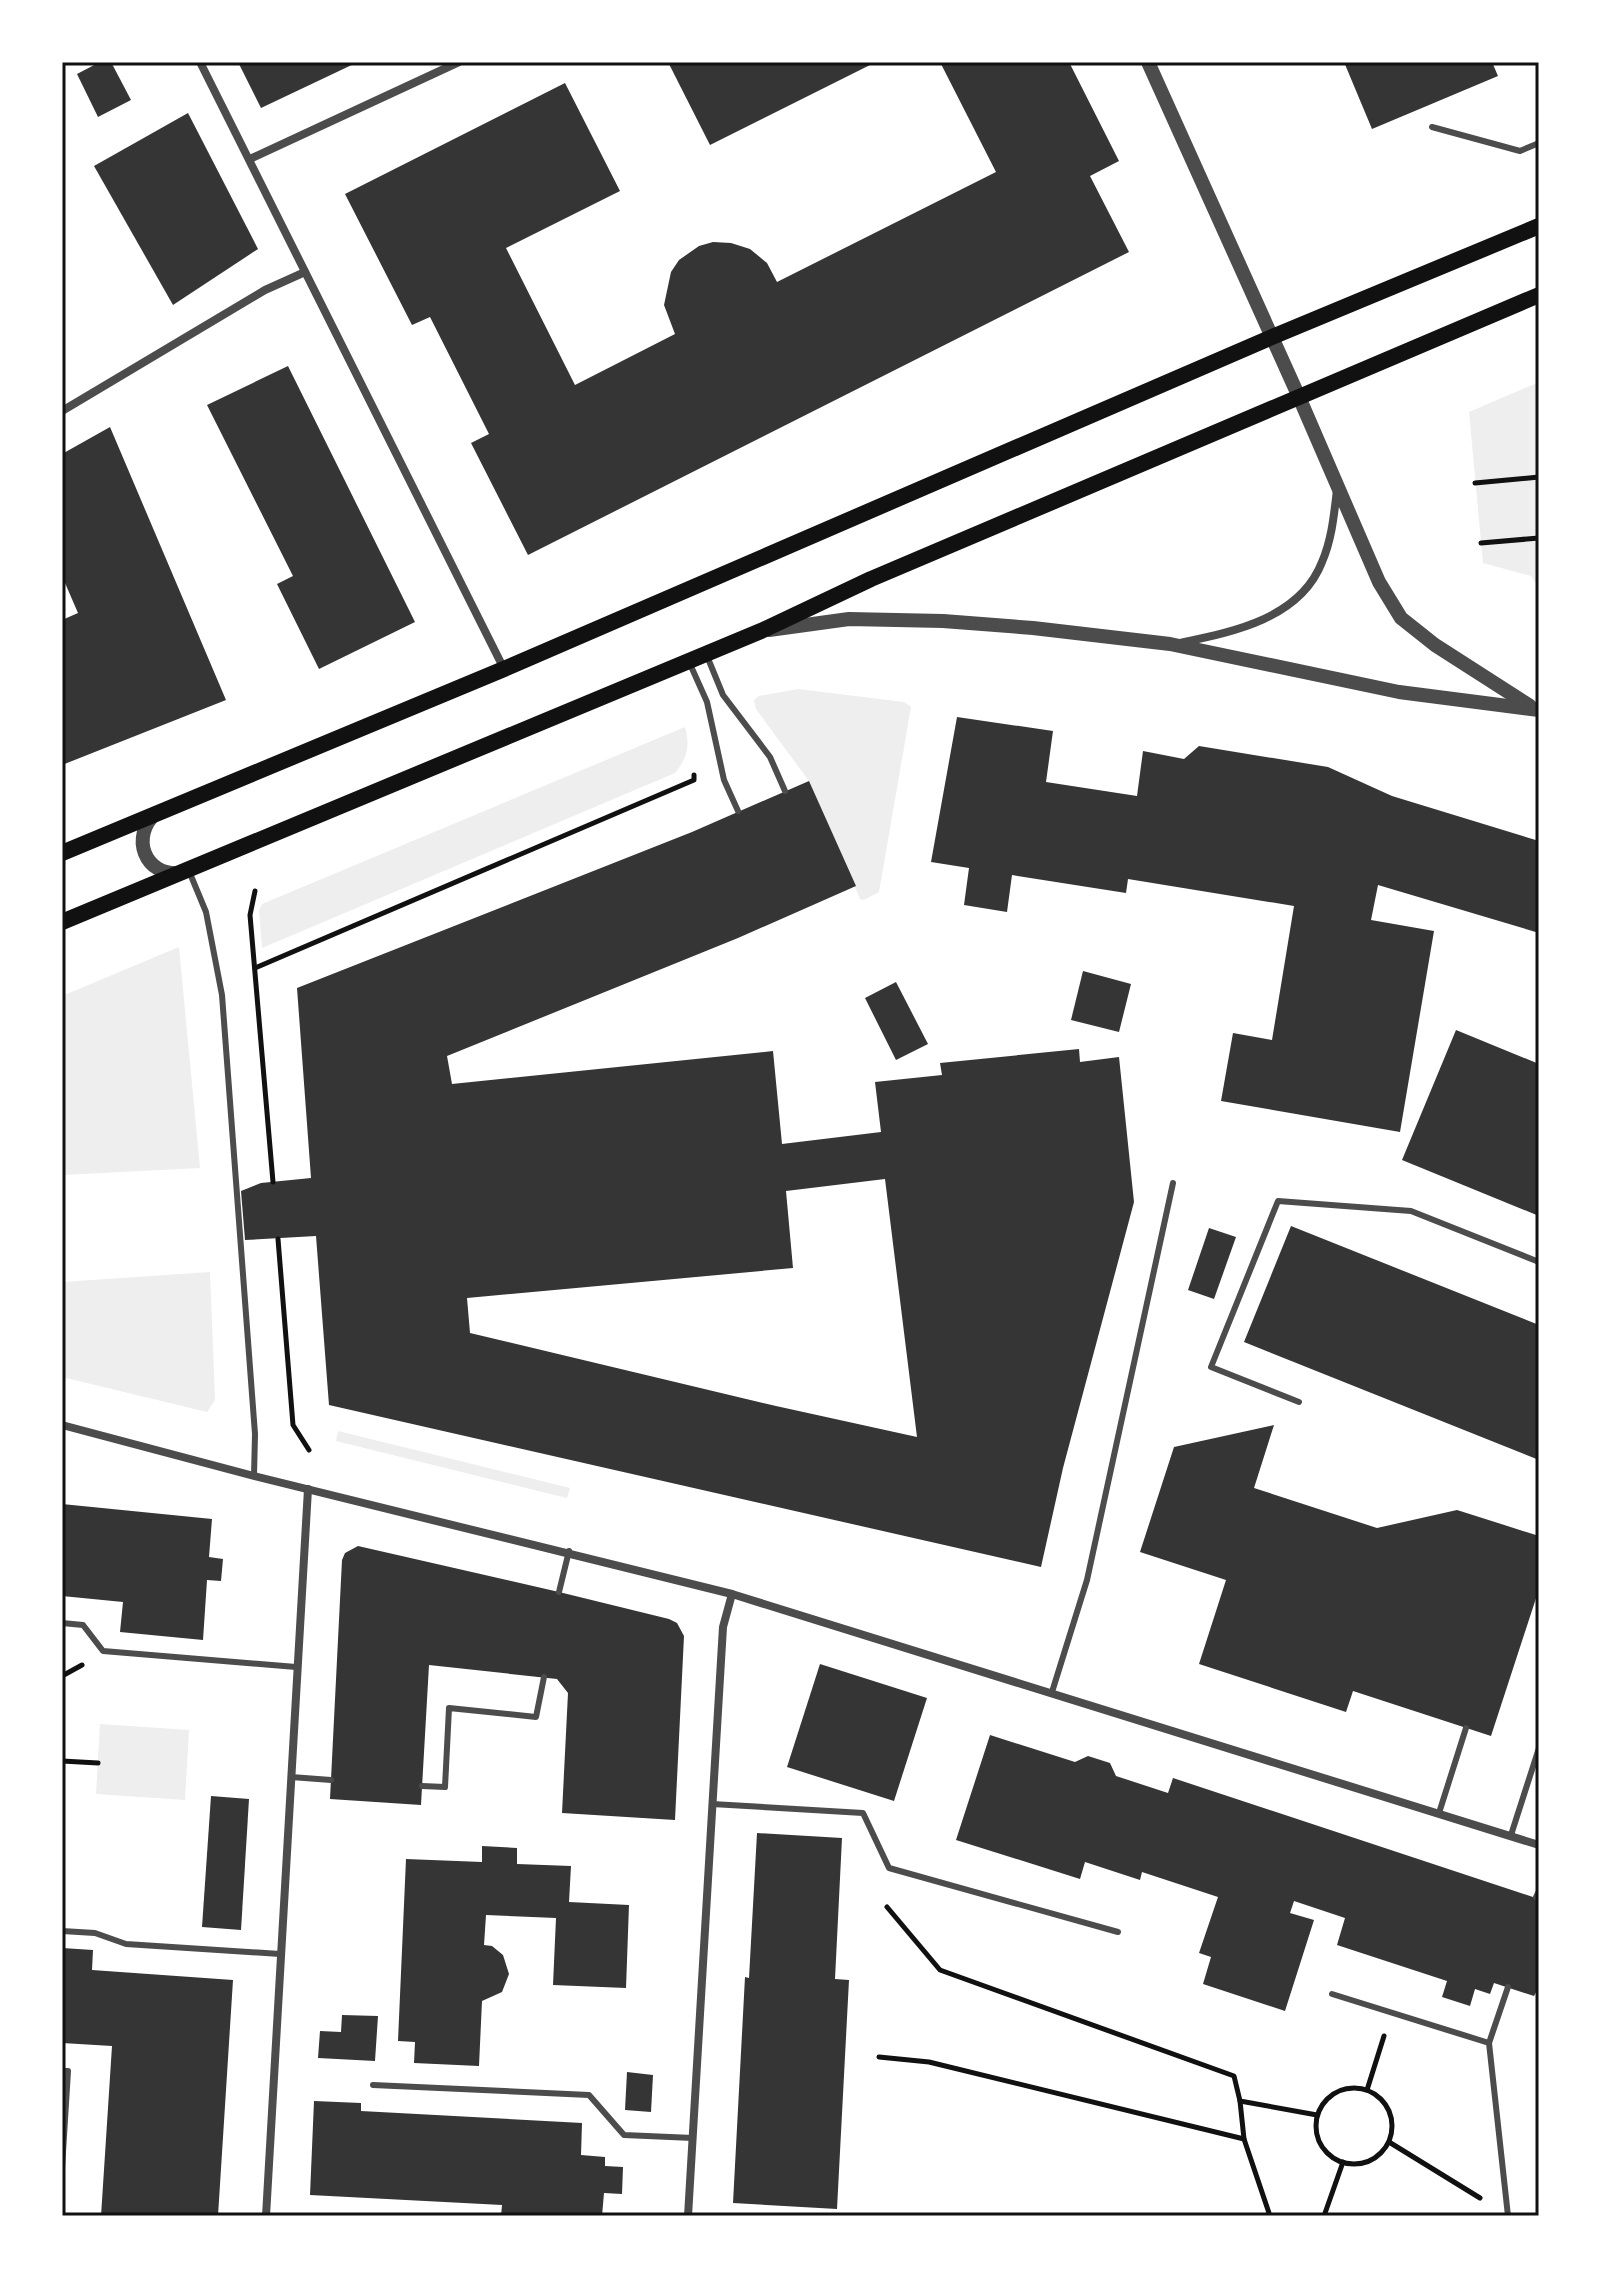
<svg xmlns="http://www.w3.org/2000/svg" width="1601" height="2278" font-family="Montserrat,sans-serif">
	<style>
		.green { fill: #eee }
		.building { fill: #353535; fill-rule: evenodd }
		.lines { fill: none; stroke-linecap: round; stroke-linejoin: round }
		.path { stroke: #111; stroke-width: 5 }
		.service { stroke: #4c4c4c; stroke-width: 6 }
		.minor { stroke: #4c4c4c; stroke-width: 8 }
		.tertiary { stroke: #4c4c4c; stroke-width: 14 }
		.secondary { stroke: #111; stroke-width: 16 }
		.neatline { fill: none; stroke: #111; stroke-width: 3 }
	</style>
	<rect width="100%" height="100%" fill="#fff"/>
	<g class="green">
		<polygon points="1539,382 1539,588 1531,576 1483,563 1469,412"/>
		<polygon points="798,689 904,702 911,707 879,892 864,900 860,899 809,781 756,709 754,700 759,696"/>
		<path d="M 685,727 C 690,746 688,757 675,773 L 262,948 L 259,910 L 262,904 Z"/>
		<polygon points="179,947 200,1168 62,1175 62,996"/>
		<polygon points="210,1272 215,1400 207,1412 62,1377 62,1282"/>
		<polygon points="338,1431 570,1488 567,1498 336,1441"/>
		<polygon points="100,1724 189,1730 185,1800 96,1794"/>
	</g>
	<g class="building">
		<polygon points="100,62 111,62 131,100 98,117 77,74"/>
		<polygon points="238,62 358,62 261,108"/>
		<polygon points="668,62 876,62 710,145"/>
		<polygon points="940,62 1069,62 1119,161 1090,176 1129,252 528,555 471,443 489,434 430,317 412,325 345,194 565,83 620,191 506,248 575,385 675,334 664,305 671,272 679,260 699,246 713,242 731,243 750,249 767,263 777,282 996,172"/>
		<polygon points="1344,62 1492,62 1498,76 1372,129"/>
		<polygon points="188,113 258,249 173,305 94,166"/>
		<polygon points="288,366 415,622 319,669 277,584 293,576 207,405"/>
		<polygon points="110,427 226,700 62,765 62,620 78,613 62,576 62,454"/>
		<polygon points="957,717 1053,731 1046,782 1137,796 1143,751 1184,759 1199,746 1328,767 1392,796 1539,841 1539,933 1378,885 1371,920 1434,931 1400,1132 1221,1101 1233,1033 1272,1040 1294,906 1128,879 1126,893 1012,875 1007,912 964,905 969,868 931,862"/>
		<path d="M 809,781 L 856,886 L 738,938 L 447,1056 L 452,1084 L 773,1051 L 782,1144 L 881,1132 L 875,1082 L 942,1075 L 940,1063 L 1079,1049 L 1080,1062 L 1119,1057 L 1134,1202 L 1063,1468 L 1041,1567 L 329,1405 L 316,1236 L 245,1240 L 241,1191 L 261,1183 L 311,1178 L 297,988 L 692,832 ZM 885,1179 L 917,1437 L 776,1406 L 470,1333 L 467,1298 L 793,1268 L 786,1191 Z"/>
		<polygon points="1083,971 1131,984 1119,1032 1071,1020"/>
		<polygon points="896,982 928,1044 896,1060 865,998"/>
		<polygon points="1456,1030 1539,1064 1539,1216 1402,1160"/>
		<polygon points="1291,1226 1539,1325 1539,1460 1244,1342"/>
		<polygon points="1209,1228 1236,1237 1214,1299 1188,1290"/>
		<polygon points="1274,1425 1254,1488 1377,1528 1457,1510 1539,1536 1539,1589 1491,1736 1353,1691 1346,1712 1199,1664 1226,1580 1140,1552 1174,1447"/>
		<polygon points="62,1504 212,1519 209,1557 223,1559 221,1581 207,1580 203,1640 120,1632 123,1602 62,1596"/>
		<polygon points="358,1546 559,1592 669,1619 677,1623 684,1636 675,1820 562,1813 568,1693 557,1679 429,1665 421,1805 330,1799 342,1560 345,1553"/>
		<polygon points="820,1664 927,1698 894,1801 787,1767"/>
		<polygon points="990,1735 1075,1762 1088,1756 1110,1763 1116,1776 1168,1793 1173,1778 1539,1899 1539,1987 1534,1996 1494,1983 1490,1994 1475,1989 1470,2006 1442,1997 1447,1981 1337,1945 1345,1918 1294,1901 1290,1913 1314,1920 1285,2011 1203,1984 1211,1957 1199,1953 1218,1897 1142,1872 1140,1880 1085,1862 1080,1879 956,1840"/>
		<polygon points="211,1796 249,1799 241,1930 202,1927"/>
		<polygon points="757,1833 842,1838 835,1979 849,1980 837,2209 733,2203 745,1977 749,1978"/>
		<polygon points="482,1846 517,1848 517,1864 571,1866 569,1902 629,1905 626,1988 553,1985 556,1918 486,1915 484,1945 492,1946 503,1955 509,1974 502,1992 482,2001 479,2066 414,2063 415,2042 398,2041 406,1859 482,1862"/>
		<polygon points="62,1948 93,1950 92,1970 233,1980 218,2216 101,2216 112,2046 62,2043"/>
		<polygon points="342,2015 378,2016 375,2061 318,2058 320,2031 341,2032"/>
		<polygon points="627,2072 653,2075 651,2112 625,2110"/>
		<polygon points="314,2101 361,2103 361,2111 582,2123 581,2155 605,2157 605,2166 623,2167 622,2194 604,2193 602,2216 501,2216 502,2205 310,2195"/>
	</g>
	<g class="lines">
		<g class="path">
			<polyline points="1475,483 1539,477"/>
			<polyline points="1481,543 1539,538"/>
			<polyline points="255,891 250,915 273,1182"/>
			<polyline points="255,968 694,780 694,775"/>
			<polyline points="278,1239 293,1425 309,1450"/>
			<polyline points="62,1676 82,1665"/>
			<polyline points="62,1761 98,1763"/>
			<polyline points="887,1907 940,1970 1234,2076 1240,2101 1317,2115"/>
			<polyline points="879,2057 929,2062 1244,2139 1270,2216"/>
			<circle cx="1354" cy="2126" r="38"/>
			<polyline points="1367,2090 1384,2036"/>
			<polyline points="1240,2101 1244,2139"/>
			<polyline points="1389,2142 1480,2198"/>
			<polyline points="1324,2216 1343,2162"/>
		</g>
		<g class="service">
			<polyline points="1432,127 1520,151 1539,143"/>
			<polyline points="707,656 723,695 770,757 785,791"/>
			<polyline points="690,664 707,702 724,780 738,811"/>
			<polyline points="189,871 206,912 222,995 255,1434 254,1476"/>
			<polyline points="1299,1402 1211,1367 1278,1201 1411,1211 1539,1262"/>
			<polyline points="559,1592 569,1551"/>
			<polyline points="62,1623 83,1625 103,1651 296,1667"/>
			<polyline points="1052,1692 1087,1580 1173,1183"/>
			<polyline points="291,1777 331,1780"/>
			<polyline points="422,1786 445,1787 449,1708 536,1717 544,1677"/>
			<polyline points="712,1804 863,1813 889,1868 1118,1932"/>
			<polyline points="1439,1813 1466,1728"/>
			<polyline points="1511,1835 1539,1748"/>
			<polyline points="1536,1897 1539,1891"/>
			<polyline points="62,1931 95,1933 126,1944 280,1954"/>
			<polyline points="1332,1994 1489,2043 1508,2216"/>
			<polyline points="1489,2043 1508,1987"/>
			<polyline points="62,2071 68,2071 62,2168"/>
			<polyline points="373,2085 589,2095 624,2135 693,2138"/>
		</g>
		<g class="minor">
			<polyline points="200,62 504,669"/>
			<polyline points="250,159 459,62"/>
			<polyline points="62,411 265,290 305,272"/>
			<path d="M 1179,643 C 1232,632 1300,619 1322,562 C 1332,539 1334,514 1337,490"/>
			<polyline points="62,1425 254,1476 732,1594 1539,1845"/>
			<polyline points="266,2216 308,1489"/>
			<polyline points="688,2216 723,1627 732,1594"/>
		</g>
		<g class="tertiary">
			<polyline points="1148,62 1299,397 1379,582 1401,618 1435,645 1530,706"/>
			<polyline points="769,630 849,619 943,621 1033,628 1170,644 1399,692 1539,710"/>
			<path d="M 156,813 C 130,836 144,877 181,873"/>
		</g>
		<g class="secondary">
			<polyline points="62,853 504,669 1272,337 1539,226"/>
			<polyline points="62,922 761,631 871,579 1539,295"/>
		</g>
	</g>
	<rect width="1601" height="2278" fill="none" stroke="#ffffff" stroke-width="128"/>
	<rect x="64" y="64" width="1473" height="2150" class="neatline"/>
</svg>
